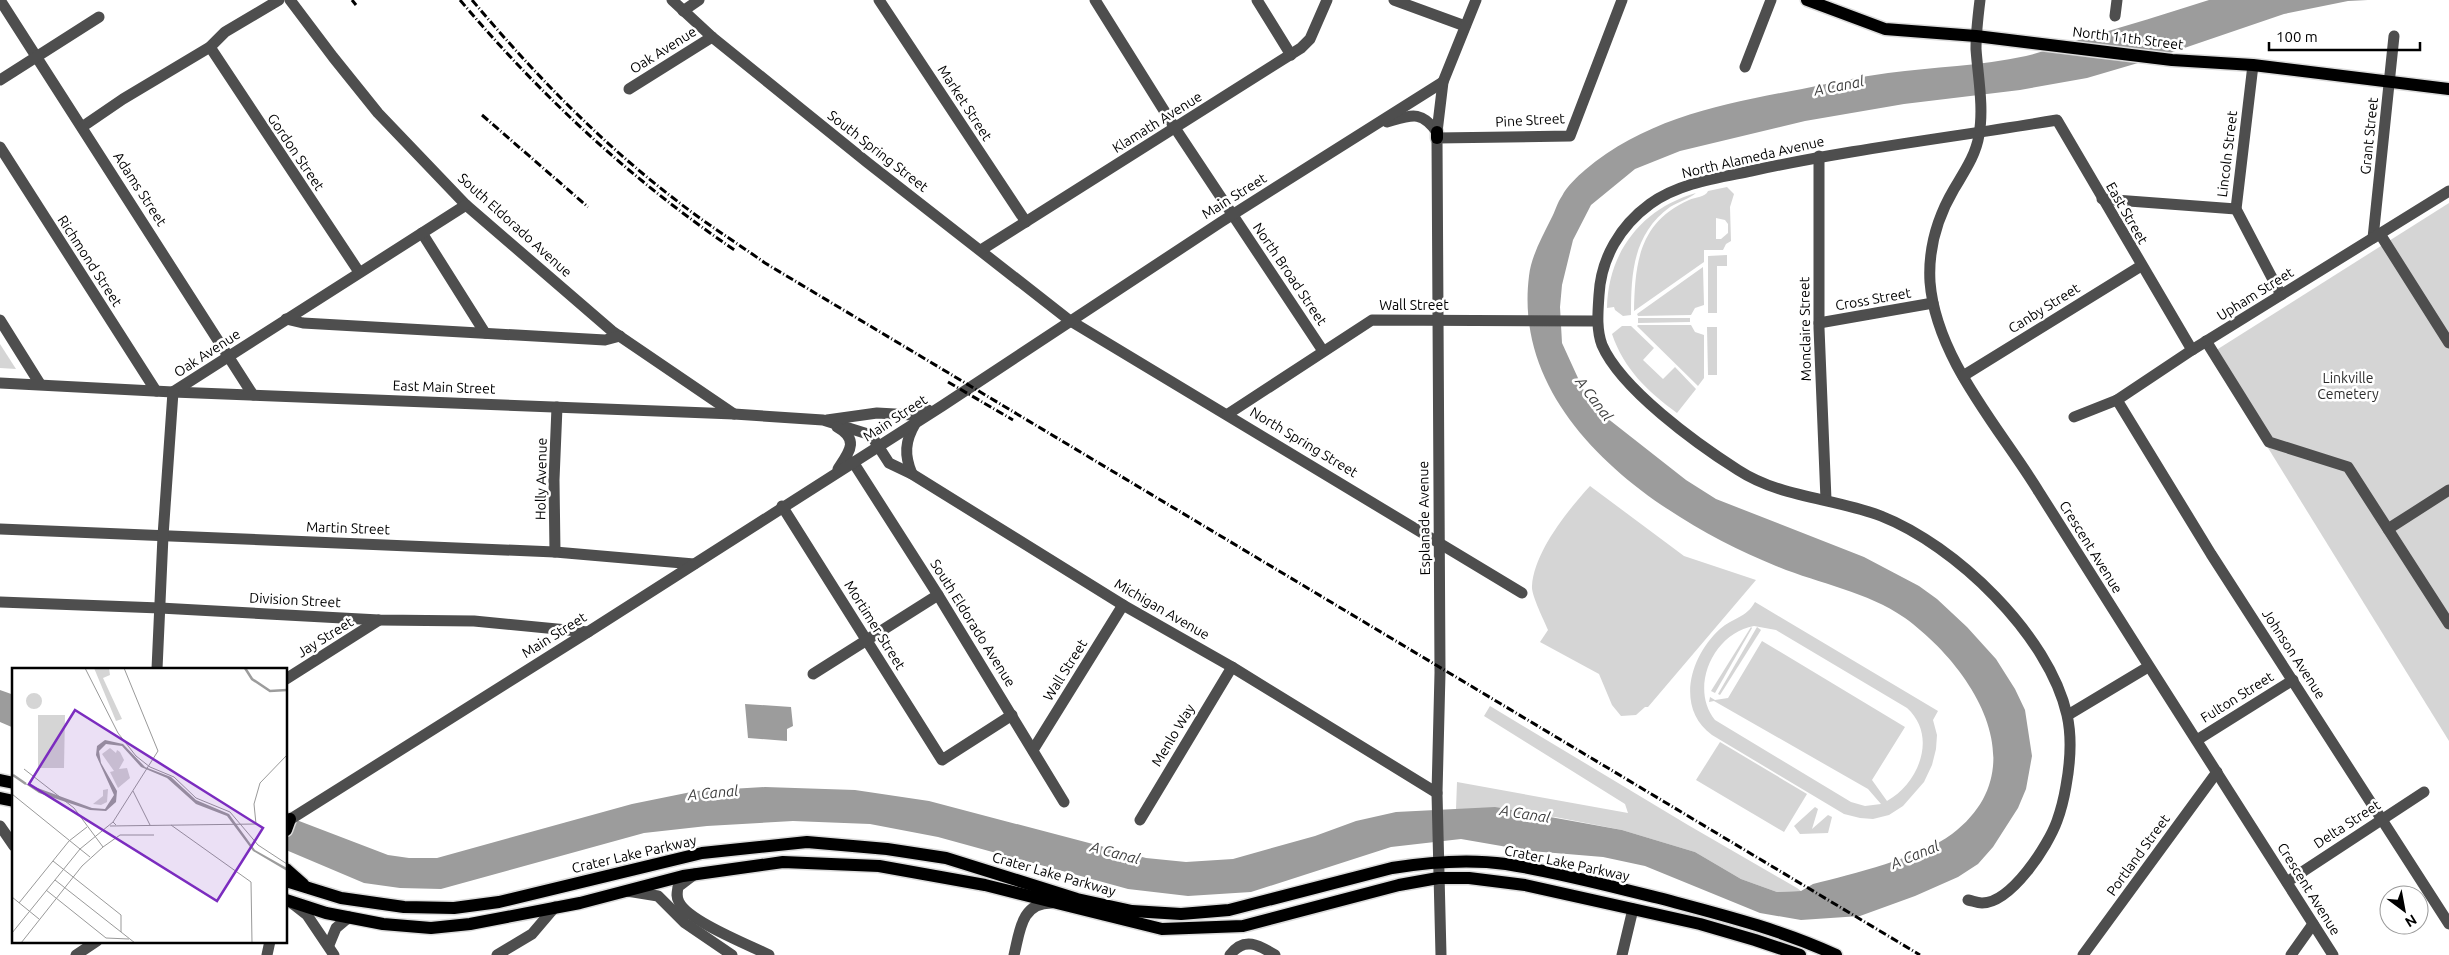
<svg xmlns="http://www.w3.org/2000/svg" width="2449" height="955" font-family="Ubuntu,sans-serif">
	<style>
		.green { fill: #d5d5d5; fill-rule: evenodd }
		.water { fill: #9c9c9c }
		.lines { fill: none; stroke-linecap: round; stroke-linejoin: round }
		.major-casing { stroke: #dbdbdb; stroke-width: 15 }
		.minor { stroke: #4e4e4e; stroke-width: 11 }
		.major { stroke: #000; stroke-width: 12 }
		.rail { stroke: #000; stroke-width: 3; stroke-dasharray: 8 2.5 1 2.5; stroke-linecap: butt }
		.labels { text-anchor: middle; stroke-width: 5; stroke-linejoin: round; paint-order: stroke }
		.street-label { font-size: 14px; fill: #000; stroke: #fff }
		.park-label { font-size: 14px; fill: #2c2c2c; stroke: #fff }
		.water-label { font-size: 15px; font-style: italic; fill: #3d3d3d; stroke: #fff }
		.inset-river { fill: none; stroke: #9c9c9c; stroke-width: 2.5 }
		.inset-road { fill: none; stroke: #999; stroke-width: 1 }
		.view { fill: #7b2cbf; fill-opacity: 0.15; stroke: #7b2cbf; stroke-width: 2.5 }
		.inset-edge { fill: none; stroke: #000; stroke-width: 2.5 }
	</style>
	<rect width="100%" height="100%" fill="#fff"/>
	<g class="green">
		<path d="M 1727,187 L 1734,194 L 1730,207 L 1731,241 L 1726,244 L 1723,250 L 1704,250 L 1704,262 L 1634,311 C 1635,263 1639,222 1689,200 C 1695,197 1706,197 1708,191 ZM 1716,218 L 1725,220 L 1728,224 L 1728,233 L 1721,239 L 1716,239 Z"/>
		<path d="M 1696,193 C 1691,198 1678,202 1670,207 C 1633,234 1631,273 1631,315 L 1623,316 L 1615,310 L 1614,307 L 1607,308 C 1608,251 1643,208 1696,193 Z"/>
		<polygon points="2449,203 2449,741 2210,354"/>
		<polygon points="1727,255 1727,266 1717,266 1717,313 1708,313 1708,256"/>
		<polygon points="1703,267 1704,305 1695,308 1691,315 1638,316 1637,314"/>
		<polygon points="1638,318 1690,318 1690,322 1638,323"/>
		<polygon points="1638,325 1691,325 1695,332 1704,335 1704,378 1698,386 1637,326"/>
		<path d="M 1622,326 L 1631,326 L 1654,348 L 1643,360 L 1663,379 L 1675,367 L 1696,389 L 1677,413 C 1647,391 1624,369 1612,334 Z"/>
		<polygon points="1707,327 1717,327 1717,375 1708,375"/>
		<polygon points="0,344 16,369 0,368"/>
		<path d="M 1590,486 L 1684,556 L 1756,580 L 1648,707 L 1645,707 L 1636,715 L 1621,716 L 1612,705 L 1599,674 L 1540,642 L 1548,630 C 1544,620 1531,595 1532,586 C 1534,552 1568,510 1590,486 Z"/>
		<path d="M 1755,602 L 1938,711 L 1933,720 L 1937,735 L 1936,749 L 1932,765 L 1924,782 L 1903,806 L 1889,815 L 1873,819 L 1860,818 L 1844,814 L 1712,735 C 1675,708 1690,656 1720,629 C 1734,617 1746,618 1755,602 ZM 1754,626 L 1776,630 L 1907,708 C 1938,736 1919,783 1887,801 L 1872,780 L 1905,727 L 1762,641 L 1728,698 L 1715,700 L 1710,697 L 1709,702 L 1714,701 L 1868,789 L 1881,804 L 1865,806 L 1851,802 L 1715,720 C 1689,688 1713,633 1754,626 Z"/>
		<polygon points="1751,627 1752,628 1715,693 1711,691"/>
		<polygon points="1757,627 1761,630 1720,695 1718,694"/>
		<polygon points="1490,706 1688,825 1797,888 1801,891 1777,892 1741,879 1695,852 1622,830 1555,817 1456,809 1457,782 1628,813 1625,804 1484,716"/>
		<polygon points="1720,742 1807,794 1784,832 1696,780"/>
		<polygon points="1815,807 1818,809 1812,829 1828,815 1832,817 1828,833 1800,834 1794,826"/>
	</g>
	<g class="water">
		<path d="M 2209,0 L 2368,0 L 2348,1 L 2284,14 L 2155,58 L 2087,78 L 2020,90 L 1904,104 L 1805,121 L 1680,151 L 1635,169 L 1591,205 L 1573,240 L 1562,285 L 1560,307 L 1562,343 L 1583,389 L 1607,418 L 1686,480 L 1716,499 L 1864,557 L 1919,586 L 1937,599 L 1967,627 L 1996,659 L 2015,689 L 2025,710 L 2032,756 L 2026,789 L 2018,808 L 1993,847 L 1978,864 L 1958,877 L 1915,896 L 1860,916 L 1801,920 L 1760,913 L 1645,866 L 1603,857 L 1531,851 L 1461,839 L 1391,847 L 1251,892 L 1188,896 L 1128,889 L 938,837 L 870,824 L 793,821 L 707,826 L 644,833 L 441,889 L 400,888 L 364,883 L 286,850 L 286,816 L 388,855 L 409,858 L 437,858 L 632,804 L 696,791 L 765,787 L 855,790 L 929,801 L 1146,858 L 1186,862 L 1233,859 L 1315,836 L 1356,821 L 1396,812 L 1495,807 L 1622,830 L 1695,852 L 1741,879 L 1777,892 L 1801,891 L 1813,884 C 1853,874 1919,858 1952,834 C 2039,768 1972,667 1905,618 C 1866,591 1819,584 1776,566 C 1661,519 1511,419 1529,276 C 1531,257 1542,237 1551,219 C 1555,212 1557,203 1562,196 C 1567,186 1577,177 1585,170 C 1646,118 1726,103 1802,89 C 1831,83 1859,77 1888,73 C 1933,67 1981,66 2026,56 C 2046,51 2065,44 2085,38 C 2126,26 2168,13 2209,0 Z"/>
		<polygon points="0,690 14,695 14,728 0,722"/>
		<polygon points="745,704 791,707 793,726 787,729 787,741 748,738"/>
	</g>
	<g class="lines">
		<defs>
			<g id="major">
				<polyline points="1807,0 1885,29 1976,36 2172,60 2253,65 2449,89"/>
				<polyline points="1437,138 1437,132"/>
				<polyline points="0,780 14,783"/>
				<polyline points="0,798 14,801"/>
				<polyline points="286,830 290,819"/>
				<polyline points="286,869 303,884"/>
				<path d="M 286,881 L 341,898 L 404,907 L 454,908 L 499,902 L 702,853 L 807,842 L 887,849 L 946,858 L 1077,899 L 1132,911 L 1181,914 L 1229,910 L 1392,868 C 1429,862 1469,859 1506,864 C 1557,872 1609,886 1659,898 C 1719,914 1780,929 1836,955"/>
				<polyline points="286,900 326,913 383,924 431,928 470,924 580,903 683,876 783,862 879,866 985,885 1162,929 1243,926 1399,885 1438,878 1469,878 1525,885 1700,924 1755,940 1800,955"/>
			</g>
		</defs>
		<use href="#major" class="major-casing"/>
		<g class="minor">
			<polyline points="0,0 253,395"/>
			<polyline points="290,0 333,57 378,113 466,205 612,331 734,414"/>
			<polyline points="672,0 712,37 868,163 1069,320 1522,593"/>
			<polyline points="879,0 1026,222"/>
			<polyline points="1095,0 1175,128 1323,351"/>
			<polyline points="1257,0 1291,55"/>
			<polyline points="1394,0 1465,26"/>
			<path d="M 1980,0 C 1978,16 1976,32 1976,49 C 1978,77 1984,108 1979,135 C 1976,155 1964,172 1954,189 C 1937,218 1928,248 1930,282 C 1936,359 2000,428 2039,492 C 2136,647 2235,800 2333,955"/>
			<polyline points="683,11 699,0"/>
			<polyline points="2115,16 2117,0"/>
			<polyline points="210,47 359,272"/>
			<polyline points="2253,65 2236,209 2281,295"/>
			<polyline points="1745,67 1771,0"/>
			<polyline points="0,80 99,17"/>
			<polyline points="629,89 712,37"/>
			<path d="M 1387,122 C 1412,115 1421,110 1437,132"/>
			<polyline points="82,127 123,99 210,47 225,32 279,0"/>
			<polyline points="1437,132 1443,82 1476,0"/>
			<polyline points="0,147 156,391"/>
			<polyline points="1819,156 1819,328 1826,500"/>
			<polyline points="2102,199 2236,209"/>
			<polyline points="422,233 485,333"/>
			<polyline points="2380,234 2449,343"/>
			<polyline points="2373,238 2394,36"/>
			<polyline points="981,250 1301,48 1310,39 1327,0"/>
			<polyline points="286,319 303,323 605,340 620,336"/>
			<polyline points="0,320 40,384"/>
			<polyline points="1819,323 1933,303"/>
			<polyline points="2206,341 2269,442 2348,467 2449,624"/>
			<polyline points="1963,376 2141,266"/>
			<polyline points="0,383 173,392 734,414 823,420 871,435 889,463 912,474 1123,605 1232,667 1437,793"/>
			<polyline points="173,392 466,205"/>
			<polyline points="2117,400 2211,554 2449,924"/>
			<polyline points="1228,414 1372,320 1597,321"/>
			<polyline points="2074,417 2117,400 2192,350 2449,191"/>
			<polyline points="827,420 877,413 913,415 928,410"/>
			<path d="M 837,427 C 860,440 849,452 838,469"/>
			<polyline points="853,462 938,595 1064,802"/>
			<path d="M 912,474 C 904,455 905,441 915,424"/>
			<polyline points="782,506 942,760 1012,715"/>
			<polyline points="0,529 555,552 694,564"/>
			<polyline points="2388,529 2449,490"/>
			<polyline points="555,552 554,480 557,407"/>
			<polyline points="0,602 160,608 379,620 474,621 588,632"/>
			<polyline points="157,669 163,536 173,392"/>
			<polyline points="813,674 938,595"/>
			<polyline points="286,679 379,620"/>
			<polyline points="2068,715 2148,667"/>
			<polyline points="2197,740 2293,680"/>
			<polyline points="1033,750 1123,605"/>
			<polyline points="1140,820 1232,667"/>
			<polyline points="286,822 588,632 942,406 1221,222 1443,82"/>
			<polyline points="0,826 14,846"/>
			<path d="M 695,874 L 678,887 C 677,893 676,897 679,902 C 688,921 749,945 769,955"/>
			<polyline points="2287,882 2424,792"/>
			<polyline points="627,891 658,896 685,923 732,955"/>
			<path d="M 1968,900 C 1973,901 1977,903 1982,903 C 2011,903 2048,846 2057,821 C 2061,810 2064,798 2066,786 C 2070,764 2072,737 2067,715 C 2049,635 1955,545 1881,516 C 1834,498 1781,498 1738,470 C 1697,444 1621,389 1602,345 C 1596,329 1598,311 1599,295 C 1601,258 1620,226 1650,204 C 1679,183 1717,178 1751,171 C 1852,149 1955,137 2057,120 L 2192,350"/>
			<polyline points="293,904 307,915 334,955"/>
			<polyline points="329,945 336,928 349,917"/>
			<polyline points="76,955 97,941"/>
			<polyline points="267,955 270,941"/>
			<polyline points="497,955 532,934 555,907"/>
			<path d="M 1014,955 C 1020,931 1021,903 1051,903"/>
			<path d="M 1230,955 C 1244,936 1259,945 1275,955"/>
			<polyline points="1441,955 1437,793 1440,673 1437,138 1570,136 1622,0"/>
			<polyline points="1622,955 1633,909"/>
			<polyline points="2083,955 2217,772"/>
			<polyline points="2291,955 2313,924"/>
		</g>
		<use href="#major" class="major"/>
		<g class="rail">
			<polyline points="352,0 356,5"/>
			<path d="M 460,0 C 541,96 631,180 736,251"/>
			<path d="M 472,0 C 535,75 603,145 681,204 C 708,225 737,243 765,263 L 1920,955"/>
			<polyline points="482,115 588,207"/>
			<polyline points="948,382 1013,420"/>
		</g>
	</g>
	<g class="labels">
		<g class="street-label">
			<text transform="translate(2128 38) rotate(7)" y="5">North 11th Street</text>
			<text transform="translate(663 50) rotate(-32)" y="5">Oak Avenue</text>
			<text transform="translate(965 103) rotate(57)" y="5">Market Street</text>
			<text transform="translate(1530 120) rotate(-3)" y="5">Pine Street</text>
			<text transform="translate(1157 122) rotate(-32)" y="5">Klamath Avenue</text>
			<text transform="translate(2369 136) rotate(-84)" y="5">Grant Street</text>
			<text transform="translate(878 151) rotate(38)" y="5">South Spring Street</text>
			<text transform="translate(296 152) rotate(56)" y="5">Gordon Street</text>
			<text transform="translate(2227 154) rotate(-83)" y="5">Lincoln Street</text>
			<text transform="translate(1753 157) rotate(-13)" y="5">North Alameda Avenue</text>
			<text transform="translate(140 189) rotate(57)" y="5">Adams Street</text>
			<text transform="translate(1234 196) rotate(-32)" y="5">Main Street</text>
			<text transform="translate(2127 213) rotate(60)" y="5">East Street</text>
			<text transform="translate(515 225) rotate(42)" y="5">South Eldorado Avenue</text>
			<text transform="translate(90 261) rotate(57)" y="5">Richmond Street</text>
			<text transform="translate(1290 274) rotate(56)" y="5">North Broad Street</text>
			<text transform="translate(2255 294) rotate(-32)" y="5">Upham Street</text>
			<text transform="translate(1873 299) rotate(-10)" y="5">Cross Street</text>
			<text x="1414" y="310">Wall Street</text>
			<text transform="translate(2044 308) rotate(-32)" y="5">Canby Street</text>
			<text transform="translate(1805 329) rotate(-91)" y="5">Monclaire Street</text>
			<text transform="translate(207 353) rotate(-33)" y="5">Oak Avenue</text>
			<text transform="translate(444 387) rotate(2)" y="5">East Main Street</text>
			<text transform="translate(895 418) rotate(-33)" y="5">Main Street</text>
			<text transform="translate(1304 442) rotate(31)" y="5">North Spring Street</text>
			<text transform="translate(541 479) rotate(-89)" y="5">Holly Avenue</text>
			<text transform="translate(1424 518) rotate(-91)" y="5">Esplanade Avenue</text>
			<text transform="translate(348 528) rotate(2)" y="5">Martin Street</text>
			<text transform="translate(2091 547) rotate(58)" y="5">Crescent Avenue</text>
			<text transform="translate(295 600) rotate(3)" y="5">Division Street</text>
			<text transform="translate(1162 609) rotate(30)" y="5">Michigan Avenue</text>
			<text transform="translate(973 623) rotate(58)" y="5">South Eldorado Avenue</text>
			<text transform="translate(875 625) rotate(58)" y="5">Mortimer Street</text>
			<text transform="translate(554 635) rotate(-32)" y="5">Main Street</text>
			<text transform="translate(325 637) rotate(-32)" y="5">Jay Street</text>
			<text transform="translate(2294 654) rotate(57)" y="5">Johnson Avenue</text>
			<text transform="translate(1065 670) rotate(-58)" y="5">Wall Street</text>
			<text transform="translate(2237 697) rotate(-32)" y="5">Fulton Street</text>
			<text transform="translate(1173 735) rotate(-59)" y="5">Menlo Way</text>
			<text transform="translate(2347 824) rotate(-33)" y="5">Delta Street</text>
			<text transform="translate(634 854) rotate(-13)" y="5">Crater Lake Parkway</text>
			<text transform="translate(2138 855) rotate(-54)" y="5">Portland Street</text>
			<text transform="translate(1567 863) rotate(12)" y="5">Crater Lake Parkway</text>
			<text transform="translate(1054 874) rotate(16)" y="5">Crater Lake Parkway</text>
			<text transform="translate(2309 889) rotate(58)" y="5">Crescent Avenue</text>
		</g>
		<g class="park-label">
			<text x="2348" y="383">Linkville<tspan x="2348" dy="16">Cemetery</tspan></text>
		</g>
		<g class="water-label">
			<text transform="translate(1839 86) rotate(-11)" y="5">A Canal</text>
			<text transform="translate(1594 399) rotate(53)" y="5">A Canal</text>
			<text transform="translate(713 793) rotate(-5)" y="5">A Canal</text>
			<text transform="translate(1525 814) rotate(9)" y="5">A Canal</text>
			<text transform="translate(1115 853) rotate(15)" y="5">A Canal</text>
			<text transform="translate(1915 855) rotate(-22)" y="5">A Canal</text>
		</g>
	</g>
	<g transform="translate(12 668)">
		<rect width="275" height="275" fill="#fff"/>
		<path d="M 82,0 L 97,0 L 98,7 L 91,10 L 110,51 L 104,53 ZM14 33a8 8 0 1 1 16 0a8 8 0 1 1-16 0ZM 26,47 L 53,47 L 52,100 L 26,100 ZM 98,80 L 104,85 L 105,82 L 108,84 L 112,92 L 107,101 L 115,100 L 118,110 L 106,120 L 98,104 L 102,103 L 90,86 ZM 96,121 L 95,134 L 89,137 L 81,136 L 91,128 L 91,122 Z" fill="#d5d5d5"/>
		<path d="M 93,72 L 111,76 L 133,99 L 159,109 L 184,132 L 217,146 L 243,182 L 275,200 L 275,203 L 241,183 L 215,148 L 184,136 L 155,110 L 129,99 L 110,78 L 94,76 L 87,83 L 89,95 L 105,123 L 104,134 L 94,143 L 78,142 L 27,125 L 12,115 L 80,140 L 93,141 L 102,127 L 84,87 L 85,78 Z" fill="#9c9c9c"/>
		<path class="inset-river" d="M 233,0 L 240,11 L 258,23 L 275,22M 1,107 L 14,116"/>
		<path class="inset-road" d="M 73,0 L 106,65 L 124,88 L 138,99 L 162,109 L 184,130 L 218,144 L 246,177 L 275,196M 121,123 L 138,157M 0,126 L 68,181 L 0,265M 101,154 L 146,83 L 112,0M 159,157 L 239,214 L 240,275M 98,158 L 244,156 L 242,136 L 248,115 L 275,87M 91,179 L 108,167 L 142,167M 78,189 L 68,181 L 101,154 L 104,157M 41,193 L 109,247 L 109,264M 43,212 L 123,275M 34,222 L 94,270 L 117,271M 0,229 L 27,251M 7,235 L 57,173 L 75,159M 9,275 L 70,198 L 91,179 L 62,140 L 12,101"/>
		<path class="view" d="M 63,42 L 251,160 L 205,233 L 17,116 Z"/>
		<rect width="275" height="275" class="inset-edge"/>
	</g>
	<g transform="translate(2404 910) rotate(148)"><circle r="24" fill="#ffffff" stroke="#999999"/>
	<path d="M0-4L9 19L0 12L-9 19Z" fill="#000000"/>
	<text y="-8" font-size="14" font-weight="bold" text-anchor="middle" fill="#000000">N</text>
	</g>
	<path d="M2269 42v8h151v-8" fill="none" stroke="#000000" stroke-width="2.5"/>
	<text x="2276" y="42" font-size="15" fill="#000000" stroke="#ffffff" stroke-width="4" paint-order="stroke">100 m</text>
</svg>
